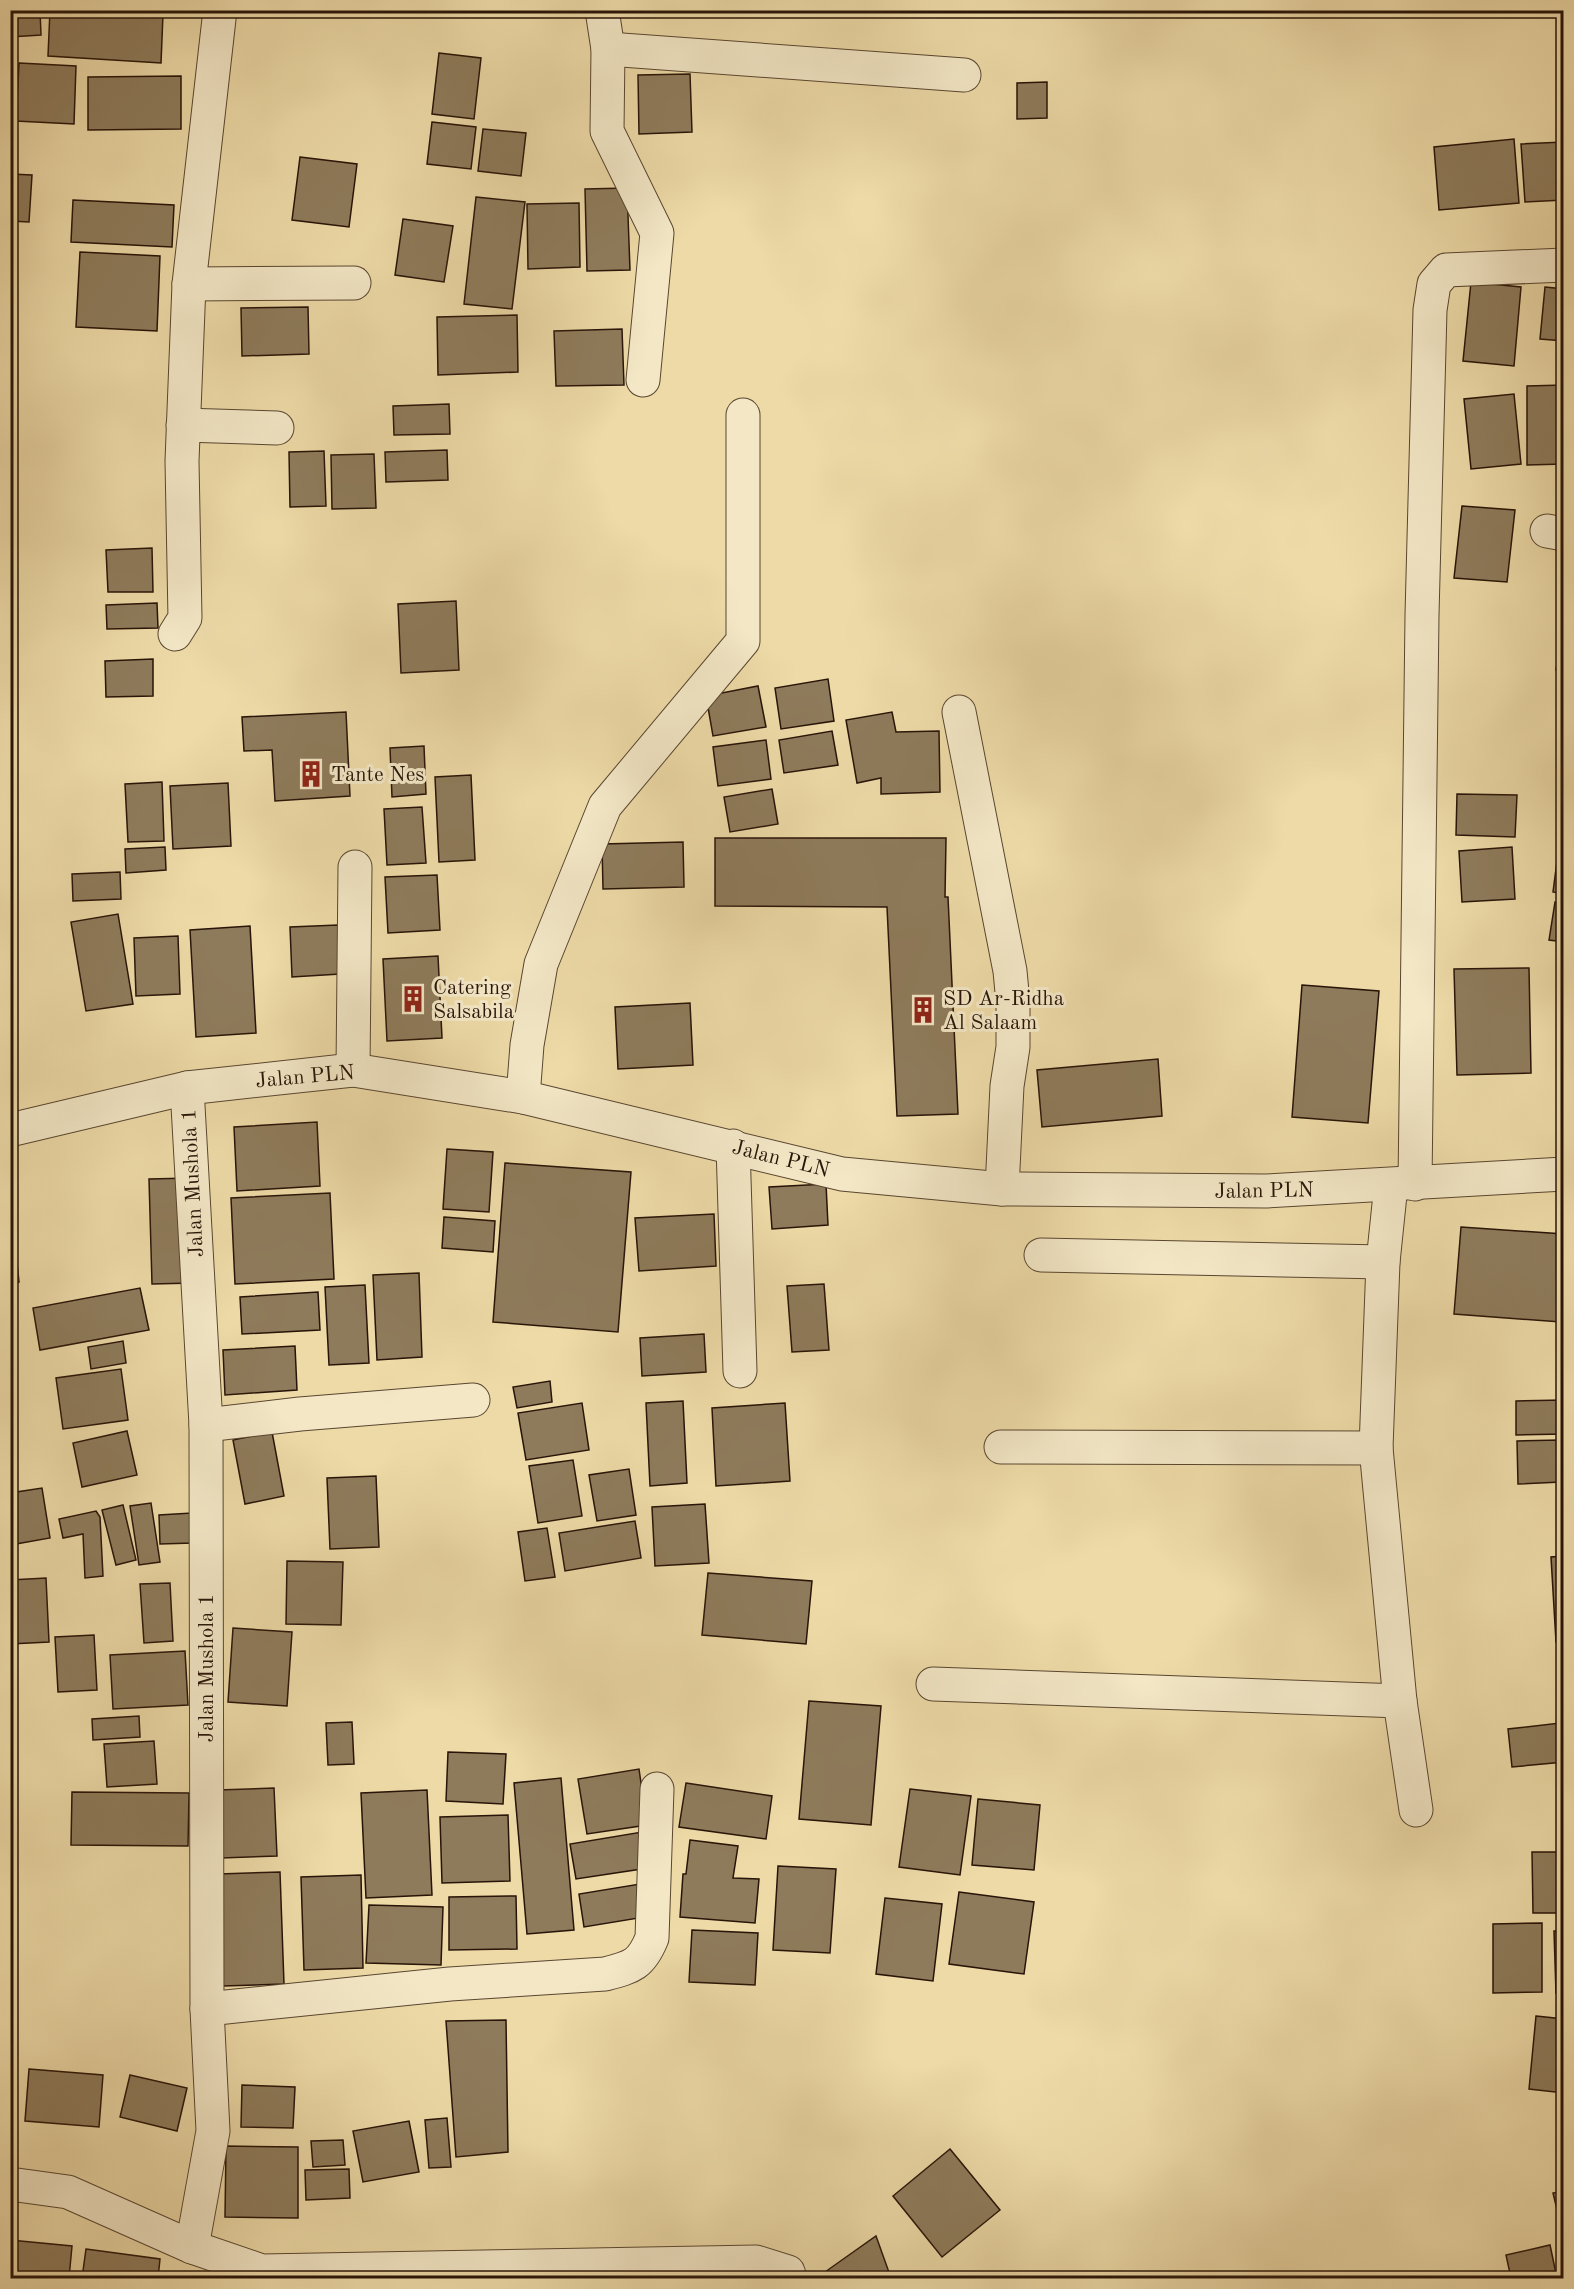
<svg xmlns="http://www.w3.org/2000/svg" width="1574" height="2289" font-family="'Old Standard TT',serif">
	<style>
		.building { fill: #8e7b5b; stroke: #281408; stroke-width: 1.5 }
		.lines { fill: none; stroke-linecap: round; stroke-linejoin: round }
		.minor-casing { stroke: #594630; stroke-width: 35 }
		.minor { stroke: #f3e7c6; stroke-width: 33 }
		.labels { text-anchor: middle; stroke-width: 6; stroke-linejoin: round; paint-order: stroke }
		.poi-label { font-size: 21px; fill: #281408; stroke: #f3e7c6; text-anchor: start }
		.street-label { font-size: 21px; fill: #281408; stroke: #f3e7c6 }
	</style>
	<rect width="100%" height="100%" fill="#eddaa7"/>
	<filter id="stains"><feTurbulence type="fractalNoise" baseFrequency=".00333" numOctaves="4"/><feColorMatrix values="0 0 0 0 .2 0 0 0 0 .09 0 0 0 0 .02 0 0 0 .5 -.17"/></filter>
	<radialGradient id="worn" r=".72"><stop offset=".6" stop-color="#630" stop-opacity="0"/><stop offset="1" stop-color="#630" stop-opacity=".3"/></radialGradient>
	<g class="building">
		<polygon points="10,10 40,10 41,35 10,37"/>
		<polygon points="50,10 163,14 161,63 48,56"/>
		<polygon points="92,10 187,10 186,15"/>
		<polygon points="475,10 507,10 476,14"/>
		<polygon points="439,53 481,58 474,119 432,114"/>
		<polygon points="19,63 76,66 74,124 16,121"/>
		<polygon points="690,74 692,132 639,134 638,75"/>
		<polygon points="181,76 181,129 88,130 88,77"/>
		<polygon points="1047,82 1047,118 1017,119 1017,83"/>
		<polygon points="432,122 476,127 471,169 427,164"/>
		<polygon points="483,129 526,133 521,176 478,171"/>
		<polygon points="1514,139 1519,203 1439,210 1434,147"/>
		<polygon points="1564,142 1564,200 1525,202 1521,144"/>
		<polygon points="300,157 357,164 349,227 292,220"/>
		<polygon points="10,174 32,175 29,222 10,221"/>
		<polygon points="627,188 630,270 587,271 585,189"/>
		<polygon points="476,197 525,202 512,309 464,304"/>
		<polygon points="73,200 174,205 172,247 71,242"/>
		<polygon points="579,203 580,267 528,269 527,204"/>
		<polygon points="403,219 453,226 444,282 395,275"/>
		<polygon points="80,252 160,256 157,331 76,327"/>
		<polygon points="1471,282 1521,287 1514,366 1463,361"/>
		<polygon points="1545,287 1564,289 1564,341 1540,339"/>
		<polygon points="308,307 309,354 242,356 241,308"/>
		<polygon points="517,315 518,372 438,375 437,317"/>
		<polygon points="622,329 624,385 556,386 554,331"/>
		<polygon points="1564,385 1564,464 1527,465 1527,386"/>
		<polygon points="1514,394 1521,464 1471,469 1464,399"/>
		<polygon points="449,404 450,434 394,435 393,406"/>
		<polygon points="447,450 448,480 386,482 385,452"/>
		<polygon points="324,451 326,506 290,507 289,452"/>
		<polygon points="374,454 376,508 332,509 331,455"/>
		<polygon points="1462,506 1515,510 1507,582 1454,578"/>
		<polygon points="152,548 153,592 108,592 106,550"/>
		<polygon points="456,601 459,670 401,673 398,604"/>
		<polygon points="157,603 158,628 107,629 106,605"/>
		<polygon points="1562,630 1564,630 1564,671 1556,670"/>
		<polygon points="153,659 153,696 106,697 105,661"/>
		<polygon points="828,679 834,721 781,729 775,688"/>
		<polygon points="758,686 766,727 713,736 706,696"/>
		<polygon points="346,712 350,796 275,801 272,750 244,751 242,717"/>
		<polygon points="892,712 896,732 939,731 940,792 881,794 881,778 857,783 846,720"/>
		<polygon points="832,731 838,765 784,773 779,740"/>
		<polygon points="766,740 771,779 718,786 713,747"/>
		<polygon points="424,746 426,794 392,797 390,748"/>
		<polygon points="471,775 475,860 439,862 435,777"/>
		<polygon points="162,782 164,841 128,842 125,784"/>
		<polygon points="228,783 231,846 173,849 170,786"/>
		<polygon points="772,789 778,824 730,832 724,797"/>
		<polygon points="1457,794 1517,795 1515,837 1456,835"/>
		<polygon points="422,807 426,863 387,865 384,809"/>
		<polygon points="1561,819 1564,820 1564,854 1557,853"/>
		<polygon points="715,838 946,838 945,897 948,897 958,1114 897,1116 887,907 715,906"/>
		<polygon points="683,842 684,887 603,889 602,844"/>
		<polygon points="165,847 166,870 126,873 125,849"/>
		<polygon points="1512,847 1515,899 1462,902 1459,851"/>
		<polygon points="1557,861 1564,862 1564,894 1553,892"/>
		<polygon points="120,872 121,899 73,901 72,874"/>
		<polygon points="437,875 440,930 388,933 385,877"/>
		<polygon points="1555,902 1564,903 1564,942 1549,940"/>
		<polygon points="118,914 133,1004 86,1011 71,922"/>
		<polygon points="338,925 340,974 292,977 290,927"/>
		<polygon points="250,926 256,1033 196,1037 190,930"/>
		<polygon points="178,936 180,994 136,996 134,938"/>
		<polygon points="438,956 442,1038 387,1041 383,959"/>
		<polygon points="1529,968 1531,1073 1457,1075 1454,969"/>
		<polygon points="1302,985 1379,991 1368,1123 1292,1117"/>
		<polygon points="1562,993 1564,993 1564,1027 1558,1026"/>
		<polygon points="690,1003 693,1065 618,1069 615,1007"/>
		<polygon points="1158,1059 1162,1116 1042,1127 1037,1070"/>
		<polygon points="317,1122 320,1186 237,1191 234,1127"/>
		<polygon points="447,1149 493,1152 489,1212 443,1209"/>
		<polygon points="505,1163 631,1172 618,1332 493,1322"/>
		<polygon points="191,1178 193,1283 152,1284 149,1179"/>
		<polygon points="826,1184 828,1225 772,1229 769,1187"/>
		<polygon points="330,1193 334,1279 235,1284 231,1198"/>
		<polygon points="714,1214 716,1266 639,1271 635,1218"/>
		<polygon points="444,1217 495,1221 493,1252 442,1248"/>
		<polygon points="1461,1227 1564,1234 1561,1322 1454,1314"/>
		<polygon points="10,1234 14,1234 19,1282 10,1283"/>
		<polygon points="419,1273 422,1357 377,1360 373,1275"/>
		<polygon points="824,1284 829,1350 792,1352 787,1286"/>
		<polygon points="365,1285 369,1363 329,1365 325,1287"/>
		<polygon points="140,1288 149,1330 40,1350 33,1308"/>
		<polygon points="318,1292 320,1330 242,1334 240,1297"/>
		<polygon points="704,1334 706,1372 642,1376 640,1338"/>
		<polygon points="123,1341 126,1363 91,1369 88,1347"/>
		<polygon points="295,1346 297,1390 225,1395 223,1350"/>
		<polygon points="121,1369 128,1420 63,1429 56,1378"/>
		<polygon points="550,1381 552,1402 517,1408 513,1387"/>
		<polygon points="1564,1400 1564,1434 1516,1435 1516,1401"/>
		<polygon points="683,1401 687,1483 650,1486 646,1403"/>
		<polygon points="582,1403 589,1450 526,1460 518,1413"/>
		<polygon points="785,1403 790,1481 716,1486 712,1408"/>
		<polygon points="127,1431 137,1475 82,1487 73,1443"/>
		<polygon points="272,1432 284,1496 245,1504 233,1440"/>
		<polygon points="1560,1440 1561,1482 1518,1484 1517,1441"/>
		<polygon points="573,1460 582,1516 538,1523 529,1466"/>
		<polygon points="629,1469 636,1515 597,1521 589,1475"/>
		<polygon points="376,1476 379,1547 330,1549 327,1478"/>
		<polygon points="42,1488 50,1538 10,1545 10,1493"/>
		<polygon points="151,1503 160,1562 139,1565 130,1506"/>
		<polygon points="705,1504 709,1563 655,1566 652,1507"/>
		<polygon points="123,1505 136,1560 116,1565 102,1510"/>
		<polygon points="96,1511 100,1517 103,1576 85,1578 83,1534 63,1538 59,1519"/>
		<polygon points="192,1513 193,1543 160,1544 159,1515"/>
		<polygon points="635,1521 641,1558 565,1571 559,1533"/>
		<polygon points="547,1528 555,1577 525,1581 518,1532"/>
		<polygon points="1564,1556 1564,1641 1556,1642 1551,1557"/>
		<polygon points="287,1561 343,1562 341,1625 286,1624"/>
		<polygon points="708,1573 812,1581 806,1644 702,1635"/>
		<polygon points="46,1578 49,1642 10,1644 10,1580"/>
		<polygon points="170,1583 173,1641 144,1643 140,1584"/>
		<polygon points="233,1628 292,1632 287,1706 228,1702"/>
		<polygon points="94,1635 97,1690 58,1692 55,1637"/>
		<polygon points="185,1651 188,1705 113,1709 110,1655"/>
		<polygon points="809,1701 881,1706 871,1825 799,1819"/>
		<polygon points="139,1716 140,1737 93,1740 92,1719"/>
		<polygon points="352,1722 354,1764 328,1765 326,1723"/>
		<polygon points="1560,1723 1564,1762 1512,1767 1508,1729"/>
		<polygon points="154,1741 157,1784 107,1787 104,1744"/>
		<polygon points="448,1752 506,1754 503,1804 446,1801"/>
		<polygon points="639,1769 647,1825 587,1834 578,1779"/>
		<polygon points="561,1778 574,1930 527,1934 514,1783"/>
		<polygon points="686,1783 772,1796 766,1839 679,1827"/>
		<polygon points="274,1788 277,1856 221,1858 218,1790"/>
		<polygon points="910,1789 971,1796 960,1875 899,1867"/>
		<polygon points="427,1790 432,1895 366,1898 361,1793"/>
		<polygon points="72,1792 189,1793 188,1846 71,1845"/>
		<polygon points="978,1799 1040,1805 1034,1870 972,1865"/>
		<polygon points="508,1815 510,1881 442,1883 440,1817"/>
		<polygon points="642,1832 648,1868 576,1879 570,1844"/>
		<polygon points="690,1840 738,1846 733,1878 759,1879 755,1923 680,1917 683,1874 686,1874"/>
		<polygon points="1532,1852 1564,1852 1564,1913 1533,1913"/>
		<polygon points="778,1866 836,1869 830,1953 773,1950"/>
		<polygon points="280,1872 284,1984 223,1986 219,1874"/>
		<polygon points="361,1875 363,1968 304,1970 301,1877"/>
		<polygon points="646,1883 651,1916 584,1927 579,1894"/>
		<polygon points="959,1892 1034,1902 1024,1974 949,1964"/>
		<polygon points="516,1896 517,1949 449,1950 449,1897"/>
		<polygon points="885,1898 942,1904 933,1981 876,1974"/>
		<polygon points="369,1905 443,1907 441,1965 366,1963"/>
		<polygon points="1542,1923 1542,1992 1493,1993 1493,1924"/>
		<polygon points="692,1930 758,1933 755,1985 689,1982"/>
		<polygon points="1554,1931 1564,1931 1564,1993 1556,1993"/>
		<polygon points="1536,2016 1564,2019 1564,2093 1529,2089"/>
		<polygon points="506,2020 508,2152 456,2157 446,2021"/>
		<polygon points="29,2069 103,2075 99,2127 25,2121"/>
		<polygon points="130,2075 187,2088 177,2131 120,2117"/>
		<polygon points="10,2083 17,2083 13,2142 10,2142"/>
		<polygon points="242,2085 295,2087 293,2128 241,2127"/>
		<polygon points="1564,2111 1564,2166 1559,2166 1558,2112"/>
		<polygon points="447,2118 451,2167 429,2168 425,2120"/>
		<polygon points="409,2121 419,2172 363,2182 353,2131"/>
		<polygon points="343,2140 345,2165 313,2167 311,2141"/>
		<polygon points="226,2146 298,2147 298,2218 225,2217"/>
		<polygon points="950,2149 1000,2210 942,2257 893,2196"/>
		<polygon points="349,2169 350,2198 306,2200 305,2170"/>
		<polygon points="1564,2191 1564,2238 1553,2193"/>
		<polygon points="876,2236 891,2278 826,2278 825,2272"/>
		<polygon points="10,2240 72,2246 69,2278 10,2278"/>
		<polygon points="1550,2245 1557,2278 1511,2278 1506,2255"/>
		<polygon points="86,2249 160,2259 158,2278 82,2278"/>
	</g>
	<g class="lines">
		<defs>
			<g id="minor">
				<polyline points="602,10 608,49 607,131 657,233 643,380"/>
				<polyline points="608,49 964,75"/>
				<polyline points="189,284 354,283"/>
				<polyline points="183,425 277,428"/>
				<polyline points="1547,531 1564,534"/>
				<polyline points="175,634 185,618 182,461 189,284 220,10"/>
				<polyline points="959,712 1010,971 1013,1003 1013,1047 1007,1086 1002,1189"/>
				<polyline points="353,1070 355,867"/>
				<polyline points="187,1088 206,1425 207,2009 213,2131 192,2247"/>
				<polyline points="523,1097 527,1045 541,964 605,806 743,641 743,415"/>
				<polyline points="10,1130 187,1088 353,1070 523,1097 842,1174 1002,1189 1266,1191 1564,1174"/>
				<polyline points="733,1146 740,1371"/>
				<polyline points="1415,1184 1422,615 1430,310 1434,284 1446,270 1564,265"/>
				<polyline points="1041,1255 1383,1262"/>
				<polyline points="206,1425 300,1414 473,1400"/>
				<polyline points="1001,1447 1376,1448"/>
				<polyline points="933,1684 1400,1701 1376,1448 1383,1262 1391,1185"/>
				<polyline points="1400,1701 1416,1810"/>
				<path d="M 207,2009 L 450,1984 L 605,1974 C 632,1967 641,1965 652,1938 L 657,1789"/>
				<polyline points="10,2184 68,2192 192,2247 262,2271 756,2262 788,2272 790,2278"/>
			</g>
		</defs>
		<use href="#minor" class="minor-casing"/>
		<use href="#minor" class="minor"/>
	</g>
	<defs>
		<symbol id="building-bare" viewBox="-9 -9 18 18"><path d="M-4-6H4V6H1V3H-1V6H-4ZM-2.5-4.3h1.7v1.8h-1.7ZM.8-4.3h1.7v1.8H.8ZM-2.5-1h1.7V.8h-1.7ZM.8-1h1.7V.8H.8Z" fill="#8f2418" stroke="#f3e7c6" stroke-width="2.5" paint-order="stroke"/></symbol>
	</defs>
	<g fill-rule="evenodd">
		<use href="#building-bare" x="292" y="755" width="38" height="38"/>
		<use href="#building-bare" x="394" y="980" width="38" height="38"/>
		<use href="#building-bare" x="904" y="991" width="38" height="38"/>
	</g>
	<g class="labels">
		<g class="poi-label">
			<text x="331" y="781">Tante Nes</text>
			<text x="433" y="994">Catering<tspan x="433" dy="24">Salsabila</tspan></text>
			<text x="943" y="1005">SD Ar-Ridha<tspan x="943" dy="24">Al Salaam</tspan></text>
		</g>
		<g class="street-label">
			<text transform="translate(305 1076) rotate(-5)" y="7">Jalan PLN</text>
			<text transform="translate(781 1158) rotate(14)" y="7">Jalan PLN</text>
			<text transform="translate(192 1183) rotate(-93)" y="7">Jalan Mushola 1</text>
			<text transform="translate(1264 1190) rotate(-1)" y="7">Jalan PLN</text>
			<text transform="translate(206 1668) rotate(-90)" y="7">Jalan Mushola 1</text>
		</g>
	</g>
	<rect width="1574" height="2289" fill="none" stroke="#eddaa7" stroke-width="36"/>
	<rect x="12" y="12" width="1550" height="2265" fill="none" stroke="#281408" stroke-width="3"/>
	<rect x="18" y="18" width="1538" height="2253" fill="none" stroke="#281408" stroke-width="1.5"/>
	<rect width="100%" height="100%" filter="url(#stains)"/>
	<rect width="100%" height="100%" fill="url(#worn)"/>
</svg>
